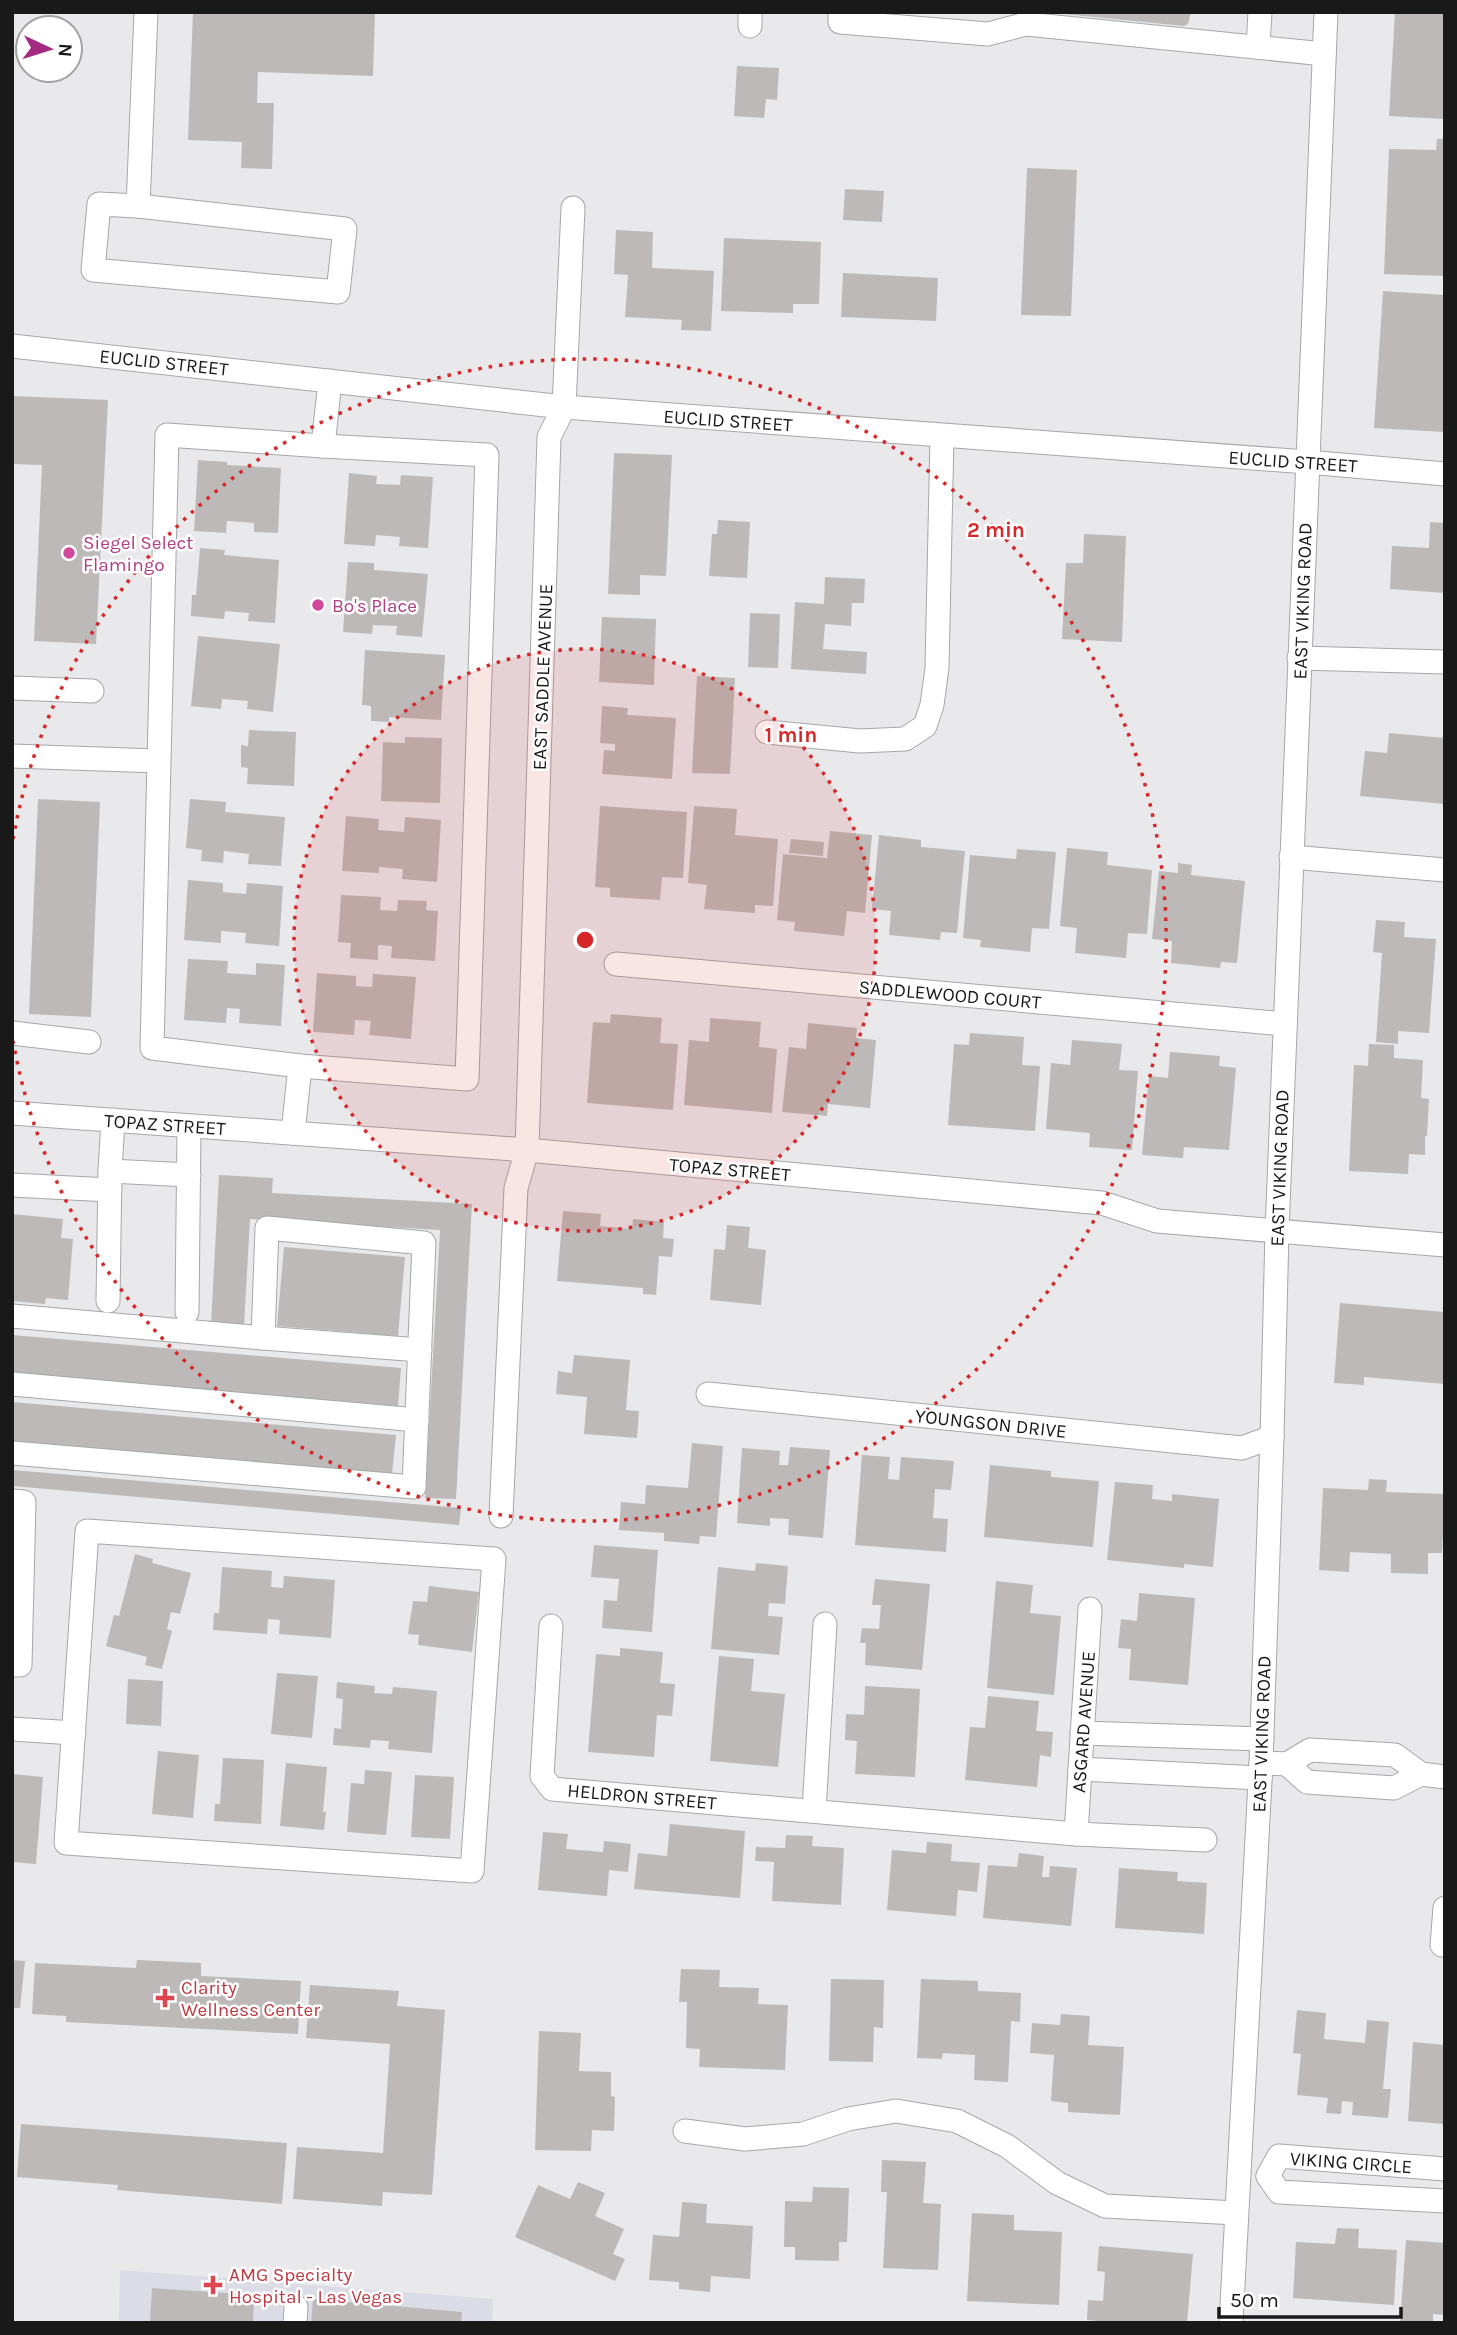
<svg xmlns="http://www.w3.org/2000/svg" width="1457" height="2335" font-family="Karla,sans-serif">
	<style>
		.built { fill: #dcdce7 }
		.building { fill: #bcb9b8 }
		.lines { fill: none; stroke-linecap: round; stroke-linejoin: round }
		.minor-casing { stroke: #a6a7a9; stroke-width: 25 }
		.minor { stroke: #fff; stroke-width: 23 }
		.ring { fill: none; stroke: #d62828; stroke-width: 3.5; stroke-dasharray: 3.5 7 }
		.hotel-dot { fill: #d1479c; stroke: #fff; stroke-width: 2.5 }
		.health-dot { fill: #e0444e; stroke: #fff; stroke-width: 2.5 }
		.labels { text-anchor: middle; stroke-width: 5; stroke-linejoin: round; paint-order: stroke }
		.street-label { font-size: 19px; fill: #19191a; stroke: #fff }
		.hotel-label { font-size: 19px; fill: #b23c85; stroke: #fff; text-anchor: start }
		.health-label { font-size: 19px; fill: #be3a42; stroke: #fff; text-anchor: start }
		.centre { fill: #d62828; stroke: #fff; stroke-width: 3.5 }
		.ring-label { font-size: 21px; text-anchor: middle; font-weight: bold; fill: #d62828; stroke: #fff; stroke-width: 5; stroke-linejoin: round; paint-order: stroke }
	</style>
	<rect width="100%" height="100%" fill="#e9e9ec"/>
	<polygon class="built" points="120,2270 493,2299 492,2323 119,2323"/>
	<g class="building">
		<polygon points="193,12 375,12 373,76 258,72 257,103 274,103 272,169 241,168 242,142 188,140"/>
		<polygon points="1065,12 1191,12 1188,24 1184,26 1064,14"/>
		<polygon points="1395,12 1445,12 1445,119 1389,116"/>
		<polygon points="737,66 779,68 777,100 766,99 764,118 734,116"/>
		<polygon points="1437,139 1445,139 1445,276 1384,274 1389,149 1436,150"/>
		<polygon points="1027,168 1077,170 1071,316 1021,315"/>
		<polygon points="845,189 884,191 882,222 843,220"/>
		<polygon points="616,230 653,232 652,268 714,271 711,331 681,330 682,320 625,317 628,275 614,274"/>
		<polygon points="724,238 821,242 819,304 793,304 793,313 721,311"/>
		<polygon points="843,273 938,278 936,321 841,317"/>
		<polygon points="1383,291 1445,295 1445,432 1374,428"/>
		<polygon points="12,396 108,400 96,644 34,641 42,465 12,464"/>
		<polygon points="614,453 672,455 666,576 640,575 640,595 608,594"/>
		<polygon points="198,460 227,462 227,465 281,468 278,533 254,532 254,523 227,521 226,533 194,531"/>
		<polygon points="349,473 377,476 376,484 400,485 401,475 433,477 428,548 399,546 400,537 376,535 375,546 344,544"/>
		<polygon points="718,520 750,522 747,578 709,576 712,534 717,534"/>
		<polygon points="1430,522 1445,523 1445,593 1390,589 1392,546 1429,548"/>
		<polygon points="1084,534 1126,536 1122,642 1062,639 1066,563 1083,563"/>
		<polygon points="200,548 225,550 224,555 279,560 275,623 248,621 249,613 225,611 224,619 191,616 192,595 196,595"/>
		<polygon points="348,562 374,563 374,570 428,574 422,637 396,635 397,626 373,625 372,634 343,632"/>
		<polygon points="825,577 865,579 864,603 852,603 851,626 825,624 823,649 867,652 866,674 791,669 795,602 824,604"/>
		<polygon points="750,613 780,614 778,668 748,667"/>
		<polygon points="602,617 656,619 654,685 599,682"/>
		<polygon points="198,636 280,644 273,712 247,709 248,701 222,699 221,709 191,706"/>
		<polygon points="365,650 445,655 441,720 389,717 389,722 371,721 371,706 362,705"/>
		<polygon points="697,676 735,678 730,774 692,773"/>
		<polygon points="602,706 628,708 627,715 676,718 672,779 602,774 604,750 615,751 615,744 600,743"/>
		<polygon points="249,730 296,732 294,786 247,784 248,768 241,767 241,745 248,746"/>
		<polygon points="1389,733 1445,738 1445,804 1360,796 1365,751 1387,753"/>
		<polygon points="405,737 442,738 440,803 381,801 383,742 405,743"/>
		<polygon points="38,799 100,802 91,1017 29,1014"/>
		<polygon points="190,799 226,802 225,812 285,817 281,866 248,864 249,854 224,851 223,863 201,861 202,850 186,848"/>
		<polygon points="600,806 687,812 683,878 662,877 660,900 610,897 610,888 595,887"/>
		<polygon points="694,806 737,809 735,835 778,839 773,906 755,905 755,913 704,909 707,885 688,883"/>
		<polygon points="346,816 379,819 378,830 404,832 405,817 441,820 437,882 402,879 403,869 379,867 379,873 342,871"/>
		<polygon points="830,831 872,835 865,913 847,911 844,936 794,931 795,922 777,920 783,854 827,858"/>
		<polygon points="879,835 921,840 921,847 965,851 957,933 941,932 940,940 889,935 891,911 872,909"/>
		<polygon points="791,839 824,842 823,856 789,853"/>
		<polygon points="1067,848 1108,852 1107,865 1152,870 1147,934 1128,933 1126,958 1075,953 1077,928 1060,926"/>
		<polygon points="1017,849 1056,852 1049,929 1032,928 1030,952 980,947 981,940 963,938 970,855 1016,859"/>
		<polygon points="1178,863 1192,865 1191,875 1245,881 1237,963 1221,962 1220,968 1171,963 1172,941 1152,939 1159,871 1178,873"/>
		<polygon points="188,880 223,883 223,892 246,894 247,883 283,886 279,946 245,943 246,933 221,931 221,943 184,940"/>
		<polygon points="341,895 381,897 380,910 397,911 398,900 427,901 426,910 438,911 435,961 391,958 392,946 378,945 378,960 350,958 351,943 338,942"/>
		<polygon points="1376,920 1405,922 1404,937 1436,939 1429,1033 1398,1031 1398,1044 1376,1042 1382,953 1373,952"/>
		<polygon points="188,959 228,961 227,973 256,975 256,963 285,965 281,1026 239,1023 240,1009 227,1008 226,1023 184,1020"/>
		<polygon points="317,973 356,976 356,986 372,987 373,974 416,977 411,1039 369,1035 371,1021 355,1020 354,1035 313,1032"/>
		<polygon points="611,1014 662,1018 660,1043 678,1044 673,1110 587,1103 593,1022 610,1023"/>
		<polygon points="710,1018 761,1022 759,1047 777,1049 772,1113 684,1105 689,1040 709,1042"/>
		<polygon points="808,1023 857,1028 856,1038 876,1040 870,1108 828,1104 827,1116 782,1112 789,1047 806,1049"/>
		<polygon points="970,1033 1024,1037 1022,1065 1040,1066 1035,1131 948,1125 954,1044 969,1045"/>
		<polygon points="1072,1040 1122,1044 1119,1070 1138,1071 1132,1150 1089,1147 1090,1133 1046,1129 1051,1063 1070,1065"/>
		<polygon points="1369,1044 1394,1045 1394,1058 1423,1060 1421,1098 1429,1099 1427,1136 1425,1136 1425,1155 1409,1154 1408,1174 1349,1171 1354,1065 1368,1066"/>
		<polygon points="1170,1052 1220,1056 1219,1066 1236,1068 1229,1150 1184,1147 1183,1158 1142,1155 1149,1076 1168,1078"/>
		<polygon points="219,1175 273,1178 272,1193 472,1204 456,1499 425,1498 440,1230 250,1219 244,1326 211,1324"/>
		<polygon points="563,1211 601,1214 600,1226 632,1229 633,1219 664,1222 663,1238 674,1239 672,1257 659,1256 656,1295 643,1294 643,1288 557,1281"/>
		<polygon points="12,1214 63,1219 61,1238 73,1239 68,1300 46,1298 45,1304 12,1301"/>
		<polygon points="727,1225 750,1227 748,1248 766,1250 761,1305 710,1300 714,1249 725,1250"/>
		<polygon points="284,1247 405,1257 398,1336 277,1326"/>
		<polygon points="1340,1303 1445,1312 1445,1384 1364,1377 1364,1385 1334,1383"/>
		<polygon points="12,1335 401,1368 398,1406 12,1374"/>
		<polygon points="574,1355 630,1360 626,1410 639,1411 637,1438 584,1434 587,1397 556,1394 558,1371 572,1373"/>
		<polygon points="12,1402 396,1435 392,1474 12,1441"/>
		<polygon points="692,1443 723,1446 716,1537 700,1536 699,1544 664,1541 664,1533 619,1530 621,1502 645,1504 646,1485 688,1488"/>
		<polygon points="790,1447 830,1450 823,1538 788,1535 789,1519 770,1518 770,1526 737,1523 742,1448 780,1451 779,1465 788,1465"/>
		<polygon points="862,1455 890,1457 888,1479 899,1480 901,1457 954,1461 951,1490 935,1489 933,1518 948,1519 946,1552 855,1545"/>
		<polygon points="990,1465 1051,1471 1051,1477 1099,1481 1093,1547 984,1537"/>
		<polygon points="12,1470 461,1508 459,1525 12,1486"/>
		<polygon points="1369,1479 1387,1480 1386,1492 1445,1494 1442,1553 1428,1553 1428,1574 1391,1573 1391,1554 1350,1552 1349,1572 1319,1570 1323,1488 1368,1490"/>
		<polygon points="1115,1482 1153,1485 1152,1499 1172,1501 1172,1494 1219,1499 1213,1567 1184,1564 1184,1568 1107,1560"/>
		<polygon points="594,1545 658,1550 652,1632 602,1628 604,1600 617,1601 619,1579 591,1577"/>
		<polygon points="135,1554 153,1559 152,1563 191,1573 180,1614 171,1612 167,1629 172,1631 162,1669 145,1665 147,1657 106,1646 114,1615 119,1616"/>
		<polygon points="756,1563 788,1566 785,1604 769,1603 768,1616 783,1617 779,1655 711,1649 718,1567 755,1571"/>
		<polygon points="222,1567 272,1571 271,1587 283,1588 284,1576 335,1580 331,1638 279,1634 280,1620 268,1619 267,1634 213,1630 214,1613 219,1613"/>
		<polygon points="875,1579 930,1584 922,1670 865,1665 866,1643 860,1643 862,1628 879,1629 881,1605 872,1605"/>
		<polygon points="996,1581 1033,1585 1030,1613 1061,1616 1054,1695 987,1688"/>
		<polygon points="429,1586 479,1592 472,1652 418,1645 419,1635 408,1634 413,1601 427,1602"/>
		<polygon points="1139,1593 1195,1598 1188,1685 1129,1680 1131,1649 1118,1648 1121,1619 1137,1621"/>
		<polygon points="620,1648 663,1652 660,1683 675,1684 672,1716 657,1715 654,1757 588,1752 596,1654 620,1656"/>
		<polygon points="719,1656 754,1659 751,1691 785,1694 778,1767 710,1761"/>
		<polygon points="277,1673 318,1676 312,1738 271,1734"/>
		<polygon points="128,1679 163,1681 161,1726 126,1724"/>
		<polygon points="337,1682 375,1686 374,1693 392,1694 393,1687 437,1691 432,1753 388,1749 389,1741 371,1740 370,1748 333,1745 334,1728 341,1729 343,1699 336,1698"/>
		<polygon points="865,1686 920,1689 915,1777 855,1774 857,1741 845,1740 846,1714 864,1715"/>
		<polygon points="988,1696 1039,1701 1036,1731 1053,1732 1051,1757 1040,1755 1037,1787 965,1780 970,1727 985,1728"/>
		<polygon points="158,1751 199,1755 193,1818 152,1814"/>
		<polygon points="223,1758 264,1760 261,1824 214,1821 215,1804 220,1804"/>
		<polygon points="286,1763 327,1767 323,1812 326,1812 324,1830 280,1826"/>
		<polygon points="365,1770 392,1772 386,1835 347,1832 351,1783 364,1784"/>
		<polygon points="12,1774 43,1777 36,1864 12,1862"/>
		<polygon points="415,1775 454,1777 450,1839 411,1837"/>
		<polygon points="670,1824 745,1831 740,1898 634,1889 638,1853 667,1856"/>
		<polygon points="543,1832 568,1834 566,1849 603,1852 604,1841 631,1844 628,1872 609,1870 607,1896 538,1890"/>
		<polygon points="786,1835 813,1836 812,1846 844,1848 841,1905 772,1901 774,1862 755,1861 756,1847 785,1848"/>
		<polygon points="927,1842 952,1844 951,1861 980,1863 977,1892 958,1890 956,1916 887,1910 892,1850 926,1853"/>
		<polygon points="1019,1853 1044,1856 1042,1877 1049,1877 1050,1866 1077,1868 1071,1926 983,1918 988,1865 1017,1867"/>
		<polygon points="1119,1868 1178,1872 1177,1881 1207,1883 1204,1934 1115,1928"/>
		<polygon points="12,1960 25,1961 20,2008 12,2008"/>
		<polygon points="137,1960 201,1963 201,1976 301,1981 298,2034 66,2022 66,2016 32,2014 35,1963 136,1968"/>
		<polygon points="681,1969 720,1970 719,1987 759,1988 758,2004 788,2005 785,2070 699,2067 700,2049 686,2048 687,2002 679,2002"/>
		<polygon points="831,1979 884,1980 883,2028 874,2027 873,2062 829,2061"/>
		<polygon points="921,1979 978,1981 978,1991 1021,1993 1020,2022 1011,2021 1008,2082 974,2080 975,2055 943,2053 942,2059 917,2058"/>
		<polygon points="310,1985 399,1991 397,2006 445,2010 432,2195 383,2192 382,2206 293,2199 297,2147 383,2153 390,2044 306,2038"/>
		<polygon points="1297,2010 1326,2013 1324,2039 1365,2043 1367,2020 1389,2022 1383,2089 1391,2089 1388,2118 1352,2115 1353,2102 1342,2101 1341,2114 1326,2113 1328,2098 1297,2095 1301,2054 1293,2053"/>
		<polygon points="1061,2014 1090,2016 1088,2045 1124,2047 1120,2115 1068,2112 1068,2103 1051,2101 1054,2055 1030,2053 1032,2023 1060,2025"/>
		<polygon points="539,2031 581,2033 579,2071 611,2072 611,2096 615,2097 614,2131 592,2130 591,2151 535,2150"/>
		<polygon points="1413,2042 1445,2045 1445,2124 1408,2121"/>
		<polygon points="21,2124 287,2143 282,2204 117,2190 118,2185 17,2177"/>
		<polygon points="882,2160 926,2162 923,2203 941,2204 938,2270 883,2268 887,2192 881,2192"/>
		<polygon points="578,2182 605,2193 595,2216 624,2229 613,2254 625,2259 615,2281 515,2237 538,2185 570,2199"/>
		<polygon points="813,2187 849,2188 847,2242 839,2242 839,2261 795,2260 795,2247 784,2247 785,2201 812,2202"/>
		<polygon points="682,2202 707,2204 706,2223 753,2226 750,2279 711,2276 710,2292 679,2289 679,2282 649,2280 653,2235 679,2237"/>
		<polygon points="972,2213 1014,2215 1014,2230 1062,2232 1059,2305 967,2301"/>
		<polygon points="1337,2228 1359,2229 1358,2248 1397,2250 1394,2305 1293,2298 1296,2242 1335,2244"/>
		<polygon points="1406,2240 1445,2243 1445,2315 1433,2314 1433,2323 1400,2323"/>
		<polygon points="1099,2246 1193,2254 1187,2323 1118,2323 1087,2320 1088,2300 1103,2301 1105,2272 1097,2271"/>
		<polygon points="152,2288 254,2295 253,2323 150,2323"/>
		<polygon points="313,2299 462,2312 461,2323 311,2323"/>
	</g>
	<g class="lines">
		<defs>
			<g id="minor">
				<polyline points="840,12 840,22 988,34 1026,24 1324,54"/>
				<polyline points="750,26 750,12"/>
				<polyline points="1258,47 1260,12"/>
				<polygon points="99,204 138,206 345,229 338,292 93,270"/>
				<polyline points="138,206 146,12"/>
				<polyline points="12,346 564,407 1307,462 1445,474"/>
				<polygon points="167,435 323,446 487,455 467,1079 300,1066 152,1048"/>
				<polyline points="323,446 330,381"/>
				<polyline points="1299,658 1445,662"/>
				<polyline points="12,688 92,691"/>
				<polyline points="767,732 860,741 905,739 925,726 932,705 937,668 942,436"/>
				<polyline points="12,756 158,761"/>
				<polyline points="1291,857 1445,870"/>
				<polyline points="616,964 1285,1024"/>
				<polyline points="12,1033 89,1042"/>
				<polyline points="12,1113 527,1150 1102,1203 1157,1221 1445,1245"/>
				<polyline points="293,1133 300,1066"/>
				<polyline points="110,1171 113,1120"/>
				<polyline points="12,1185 110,1190"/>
				<polyline points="108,1301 110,1171 189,1175"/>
				<polyline points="187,1312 189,1126"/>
				<polyline points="12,1316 263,1338 267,1228 424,1243 414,1487 12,1453"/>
				<polyline points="263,1338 420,1350"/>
				<polyline points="12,1384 417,1420"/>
				<polyline points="708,1394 1242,1448 1272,1437"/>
				<polyline points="12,1501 24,1502 20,1665 12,1665"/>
				<polyline points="501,1516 516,1188 527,1150 549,437 564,407 573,208"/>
				<polygon points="87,1531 494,1559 472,1871 66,1843"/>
				<polyline points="551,1626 542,1776 552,1789 1076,1834 1205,1840"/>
				<polyline points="12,1729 74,1733"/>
				<polyline points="1082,1733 1262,1739"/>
				<polyline points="1261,1763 1287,1764 1310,1750 1395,1755 1421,1774 1445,1777"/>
				<polyline points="1287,1764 1307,1782 1394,1788 1421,1774"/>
				<polyline points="1080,1769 1260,1778"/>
				<polyline points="814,1811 825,1624"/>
				<polyline points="1076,1834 1090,1609"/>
				<polyline points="1442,1945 1445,1908"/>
				<polyline points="685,2131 745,2139 803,2134 848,2119 896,2111 957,2121 1007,2146 1057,2183 1105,2206 1236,2213"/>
				<polyline points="1268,2176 1279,2156 1445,2169"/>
				<polyline points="1268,2176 1279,2192 1445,2201"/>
				<polyline points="295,2323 296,2307"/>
				<polyline points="1231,2323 1261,1763 1272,1437 1277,1231 1326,12"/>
			</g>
		</defs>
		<use href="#minor" class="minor-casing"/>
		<use href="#minor" class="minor"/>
	</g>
	<circle cx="585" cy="940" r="291" fill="#d62828" fill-opacity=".12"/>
	<g class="ring">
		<circle cx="585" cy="940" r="291"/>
		<path d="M13 839A581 581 0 1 1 13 1041"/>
	</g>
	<g class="hotel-dot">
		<circle cx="69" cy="553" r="7"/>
		<circle cx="318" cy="605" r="7"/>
	</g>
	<g class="health-dot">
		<path d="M161.5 1987.5h7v7h7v7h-7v7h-7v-7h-7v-7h7z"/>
		<path d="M209.5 2274.5h7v7h7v7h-7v7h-7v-7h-7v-7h7z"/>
	</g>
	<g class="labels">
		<g class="street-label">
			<text transform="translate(164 362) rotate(6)" y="7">EUCLID STREET</text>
			<text transform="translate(728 420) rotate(4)" y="7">EUCLID STREET</text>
			<text transform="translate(1293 461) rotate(4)" y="7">EUCLID STREET</text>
			<text transform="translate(1302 601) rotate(-88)" y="7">EAST VIKING ROAD</text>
			<text transform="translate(542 677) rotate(-88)" y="7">EAST SADDLE AVENUE</text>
			<text transform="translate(950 994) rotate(5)" y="7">SADDLEWOOD COURT</text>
			<text transform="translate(165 1124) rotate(4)" y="7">TOPAZ STREET</text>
			<text transform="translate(1279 1168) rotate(-88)" y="7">EAST VIKING ROAD</text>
			<text transform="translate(730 1169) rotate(5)" y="7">TOPAZ STREET</text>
			<text transform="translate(991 1423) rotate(6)" y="7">YOUNGSON DRIVE</text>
			<text transform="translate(1083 1722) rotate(-86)" y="7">ASGARD AVENUE</text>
			<text transform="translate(1261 1734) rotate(-88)" y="7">EAST VIKING ROAD</text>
			<text transform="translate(642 1796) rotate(5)" y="7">HELDRON STREET</text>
			<text transform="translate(1351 2162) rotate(4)" y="7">VIKING CIRCLE</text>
		</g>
		<g class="hotel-label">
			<text x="83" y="549">Siegel Select<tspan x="83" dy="22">Flamingo</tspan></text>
			<text x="332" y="612">Bo's Place</text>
		</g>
		<g class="health-label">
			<text x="181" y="1994">Clarity<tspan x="181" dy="22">Wellness Center</tspan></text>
			<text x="229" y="2281">AMG Specialty<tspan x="229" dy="22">Hospital - Las Vegas</tspan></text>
		</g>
	</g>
	<circle cx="585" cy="940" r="10" class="centre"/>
	<g class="ring-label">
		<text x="996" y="537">2 min</text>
		<text x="791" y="742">1 min</text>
	</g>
	<rect width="1457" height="2335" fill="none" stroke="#19191a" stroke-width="28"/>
	<g transform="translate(49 49) rotate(94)"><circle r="33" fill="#ffffff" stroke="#a3a3a3" stroke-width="2"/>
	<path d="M0-5L12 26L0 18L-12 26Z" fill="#a42b81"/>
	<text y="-10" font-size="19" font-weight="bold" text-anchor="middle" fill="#19191a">N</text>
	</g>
	<path d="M1219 2307v10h182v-10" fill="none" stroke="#19191a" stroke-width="3.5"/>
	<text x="1230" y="2307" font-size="21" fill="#19191a" stroke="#ffffff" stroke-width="5" paint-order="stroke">50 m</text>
</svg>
